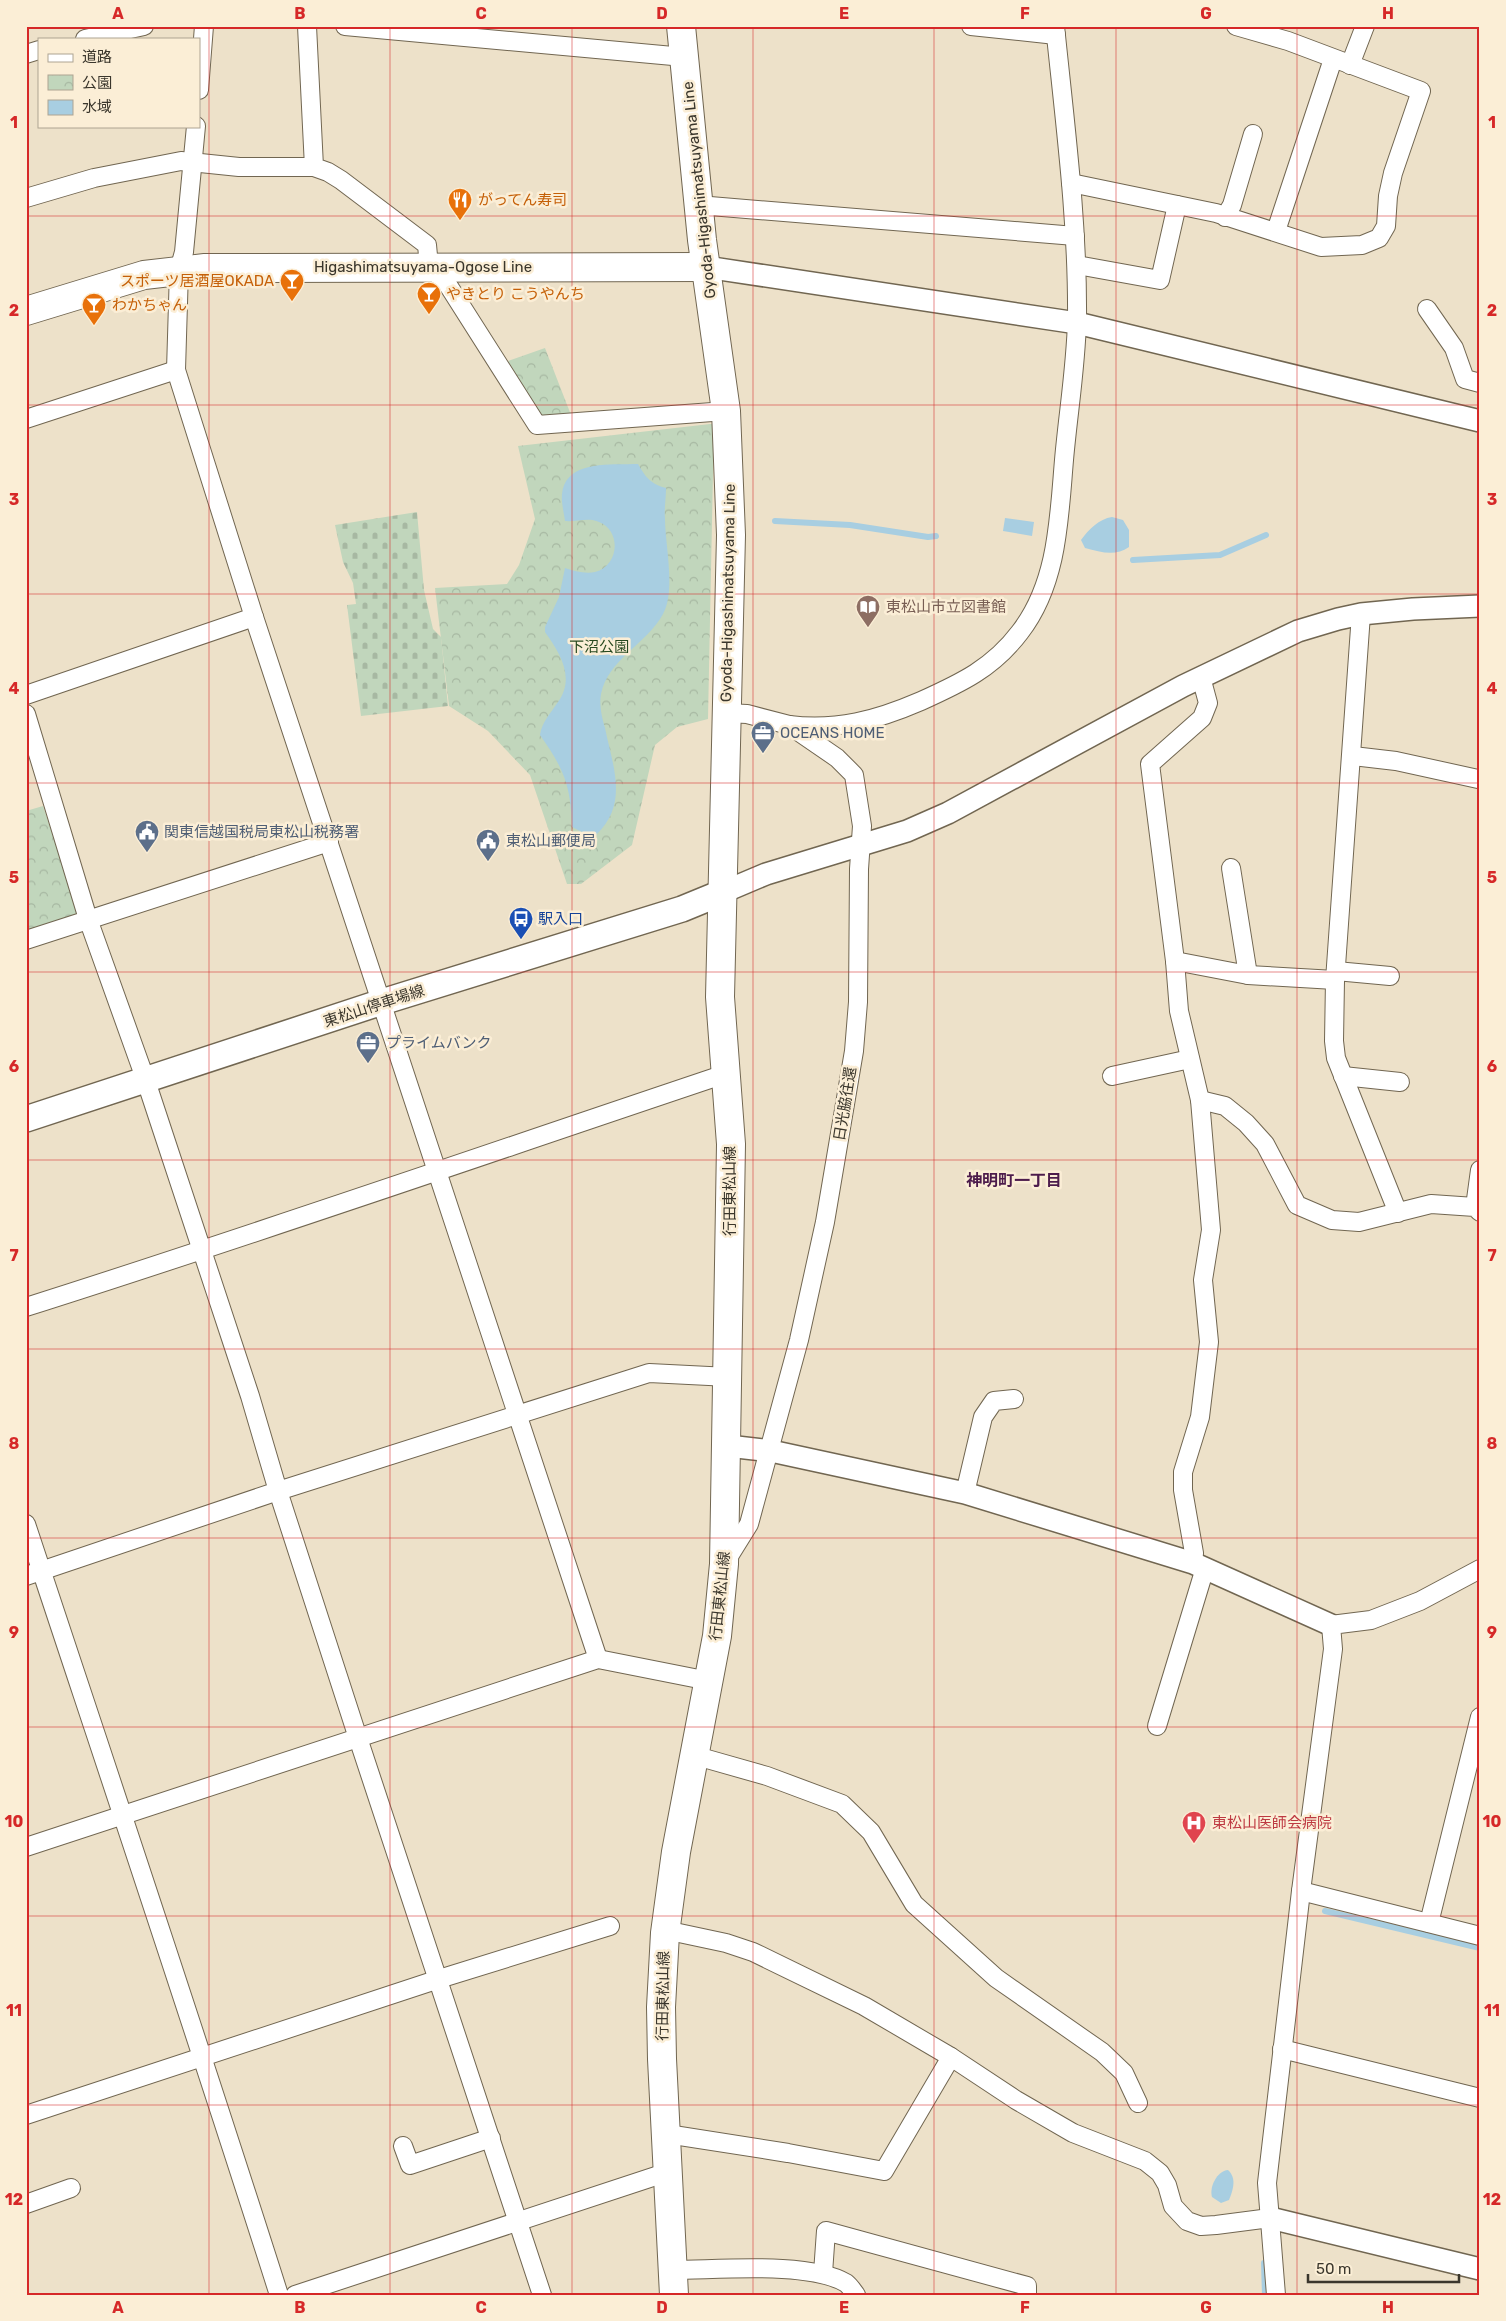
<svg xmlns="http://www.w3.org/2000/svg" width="1506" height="2321" font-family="Rubik,'Noto Sans JP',sans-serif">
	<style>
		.cemetery { fill: url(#cemetery-stones) }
		.park { fill: url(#park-crowns) }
		.water { fill: #a8cee1 }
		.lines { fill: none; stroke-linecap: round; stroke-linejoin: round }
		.stream { stroke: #a8cee1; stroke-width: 6 }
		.minor-casing { stroke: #716651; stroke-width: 20 }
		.tertiary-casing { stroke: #716651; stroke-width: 24 }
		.secondary-casing { stroke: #716651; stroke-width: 28 }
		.primary-casing { stroke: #716651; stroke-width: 30 }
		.minor { stroke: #fff; stroke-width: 18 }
		.tertiary { stroke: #fff; stroke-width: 21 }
		.secondary { stroke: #fff; stroke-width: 25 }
		.primary { stroke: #fff; stroke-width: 28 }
		.grid { fill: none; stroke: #d62828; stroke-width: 1; stroke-opacity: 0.55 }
		.labels { text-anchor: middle; stroke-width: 5; stroke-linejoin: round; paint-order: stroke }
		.street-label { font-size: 15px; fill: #3a362c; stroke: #fbeed6 }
		.food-label { font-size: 15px; fill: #c56008; stroke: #fbeed6; text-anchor: start }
		.education-label { font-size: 15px; fill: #785e54; stroke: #fbeed6; text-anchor: start }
		.park-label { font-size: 15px; fill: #284a20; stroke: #fbeed6 }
		.service-label { font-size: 15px; fill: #4e5e75; stroke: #fbeed6; text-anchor: start }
		.transit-label { font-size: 15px; fill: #164399; stroke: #fbeed6; text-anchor: start }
		.health-label { font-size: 15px; fill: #be3a42; stroke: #fbeed6; text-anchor: start }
		.neighbourhood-label { font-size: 16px; font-weight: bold; fill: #4d1c4c; stroke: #fbeed6 }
		.neatline { fill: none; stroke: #d62828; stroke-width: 2 }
		.grid-label { font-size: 16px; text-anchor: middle; font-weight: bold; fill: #d62828 }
	</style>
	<defs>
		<pattern id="cemetery-stones" width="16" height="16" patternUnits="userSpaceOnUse" patternTransform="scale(1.25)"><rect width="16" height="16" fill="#c1d6bc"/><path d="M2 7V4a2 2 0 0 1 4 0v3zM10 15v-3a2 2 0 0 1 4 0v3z" fill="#a7b8a2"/></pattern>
		<pattern id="park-crowns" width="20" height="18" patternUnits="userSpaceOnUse" patternTransform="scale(1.25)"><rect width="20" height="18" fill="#c1d6bc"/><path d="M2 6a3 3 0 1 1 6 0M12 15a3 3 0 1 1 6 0" fill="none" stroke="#a7b8a2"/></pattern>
	</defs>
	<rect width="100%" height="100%" fill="#ede1c9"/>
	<polygon class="cemetery" points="417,512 424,590 433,629 441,637 448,706 361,716 347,605 356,604 353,583 343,562 335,525"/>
	<g class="park">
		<polygon points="545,348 571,415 540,415 508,361"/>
		<polygon points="710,424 714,424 708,719 677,727 655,745 632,845 581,884 567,884 530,775 488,731 449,706 435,588 507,584 519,565 535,519 518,446"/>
		<polygon points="43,806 78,911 73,919 26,935 26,811"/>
	</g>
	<g class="water">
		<path d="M 638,464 C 646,478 651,484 666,488 C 666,499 664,509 665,519 C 665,544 676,591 663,614 C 647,644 608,659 601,694 C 599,705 602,718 605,728 C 613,767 629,804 596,835 L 588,835 L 572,827 C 571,786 564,769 540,735 C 542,722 550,714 558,702 C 576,677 559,652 545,632 L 545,627 L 559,597 L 565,568 C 574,571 585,574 595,572 C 619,566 622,531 599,522 C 589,517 576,522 565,521 C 564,513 561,502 562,494 C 565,459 614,465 638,464 Z"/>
		<path d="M 1112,517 L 1123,520 L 1129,530 L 1129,547 C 1115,557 1101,552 1085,548 L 1081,540 C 1089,529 1099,519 1112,517 Z"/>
		<polygon points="1005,518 1034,522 1032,536 1003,531"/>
		<path d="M 1228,2170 C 1237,2178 1233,2190 1229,2200 L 1221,2203 L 1212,2197 C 1209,2187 1217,2171 1228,2170 Z"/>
	</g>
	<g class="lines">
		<g class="stream">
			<polyline points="775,521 850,525 928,537 936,536"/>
			<polyline points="1133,560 1220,555 1266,535"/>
			<polyline points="1325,1911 1480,1948"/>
			<polyline points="1264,2263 1265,2295"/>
		</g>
		<defs>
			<g id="minor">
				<polyline points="307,26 314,167 328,172 341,180 427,245 429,266 448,285 537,425 726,411"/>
				<polyline points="345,26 684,57"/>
				<polyline points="971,26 1056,35"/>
				<polyline points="85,39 144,26"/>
				<polyline points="26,54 39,50"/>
				<polyline points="1350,65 1365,26"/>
				<polyline points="199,90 204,26"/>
				<polyline points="196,126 184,252 179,270 176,370 254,617 598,1659"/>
				<polyline points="1071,183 1216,213 1321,247 1362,245 1379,238 1386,226 1388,196 1393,173 1421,91 1288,41 1236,26"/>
				<polyline points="26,198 94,178 181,161 239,167 314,167"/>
				<polyline points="698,205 1075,236"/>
				<polyline points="1225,217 1232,205 1253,134"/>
				<polyline points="1276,231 1333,59"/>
				<polyline points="1077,265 1160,280 1177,205"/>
				<polyline points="1427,309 1454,348 1465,379 1480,383"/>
				<polyline points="26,419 176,370"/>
				<polyline points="1361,614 1335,980 1334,1041 1336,1058 1398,1213"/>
				<polyline points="26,695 254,617"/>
				<polyline points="26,714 88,919 146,1081 250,1396 278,1491 358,1738 542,2295"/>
				<path d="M 789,725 C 837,731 877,720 921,701 C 961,683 993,668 1020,632 C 1058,583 1059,518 1064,460 C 1068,414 1076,366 1077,320 C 1078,222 1065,124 1055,26"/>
				<polyline points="1353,756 1396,761 1478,779"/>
				<polyline points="1231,868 1248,975"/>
				<polyline points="26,940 329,842"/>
				<polyline points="1175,961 1248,975 1335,980"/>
				<polyline points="1336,971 1390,976"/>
				<polyline points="1112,1076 1190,1059"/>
				<polyline points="1343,1076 1400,1082"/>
				<polyline points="1200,1100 1225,1106 1246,1123 1265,1144 1297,1205 1332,1220 1359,1222 1431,1204 1475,1207 1480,1212"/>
				<polyline points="1475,1207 1480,1170"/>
				<path d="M 26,1307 C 260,1233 492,1152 725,1074"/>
				<polyline points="965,1493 983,1417 994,1401 1014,1399"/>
				<path d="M 26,1524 C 111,1781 197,2037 279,2295"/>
				<polyline points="726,1561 749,1524 799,1340 825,1222 854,1051 858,1002 859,869 862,826 854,775 837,758 789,725 747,714 726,713"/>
				<polyline points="1193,1563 1194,1553 1183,1490 1183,1472 1200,1417 1209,1342 1203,1280 1211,1230 1200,1100 1179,1011 1175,961 1150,764 1202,718 1208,703 1201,677"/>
				<polyline points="26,1576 278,1491 649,1373 729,1377"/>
				<polyline points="1157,1726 1205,1568"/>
				<polyline points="693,1755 767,1776 842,1804 871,1832 914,1904 996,1978 1102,2052 1124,2073 1138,2103"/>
				<polyline points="26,1847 598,1659 709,1681"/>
				<polyline points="1301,1891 1480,1936"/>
				<polyline points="1429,1923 1480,1717"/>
				<polyline points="665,1930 726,1943 753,1952 864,2006 951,2057 1016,2100 1073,2133 1145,2161 1160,2173 1167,2185 1173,2206 1187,2221 1201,2226 1216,2225 1270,2218"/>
				<polyline points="1282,2049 1480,2098"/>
				<polyline points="26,2115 439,1979 610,1926"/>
				<polyline points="667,2134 788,2153 884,2171 951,2057"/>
				<polyline points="403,2146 410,2165 491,2138"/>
				<polyline points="26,2204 71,2188"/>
				<path d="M 673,2270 C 718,2270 809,2261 846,2283 C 850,2286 853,2291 856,2295"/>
				<polyline points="823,2273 826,2231 1027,2286 1027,2295"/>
				<polyline points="295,2295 668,2172"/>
				<polyline points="1276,2295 1267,2183 1301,1891 1333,1649 1331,1625 1371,1620 1420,1601 1480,1569"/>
			</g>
			<g id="tertiary">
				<polyline points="706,267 1077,323 1480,421"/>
				<polyline points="721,893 766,874 907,831 948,813 1183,686 1298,631 1338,619 1361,614 1413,609 1480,606"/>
				<polyline points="728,1446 771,1451 965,1493 1193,1563 1331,1625"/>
				<polyline points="1270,2218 1480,2269"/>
			</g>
			<polyline id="secondary" points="26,1119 382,1002 682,909 721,893"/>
			<g id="primary">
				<polyline points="26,311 144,275 205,268 706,267"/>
				<polyline points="674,2295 662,2059 661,2007 665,1933 676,1852 717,1636 724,1564 731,1144 720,997 731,535 726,411 702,240 681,26"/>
			</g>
		</defs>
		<use href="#minor" class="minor-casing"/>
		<use href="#tertiary" class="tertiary-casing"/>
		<use href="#secondary" class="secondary-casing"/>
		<use href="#primary" class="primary-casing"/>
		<use href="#minor" class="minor"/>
		<use href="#tertiary" class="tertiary"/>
		<use href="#secondary" class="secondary"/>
		<use href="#primary" class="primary"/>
	</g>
	<path class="grid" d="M 209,26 L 209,2295M 390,26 L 390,2295M 572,26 L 572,2295M 753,26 L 753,2295M 934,26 L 934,2295M 1116,26 L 1116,2295M 1297,26 L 1297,2295M 26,216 L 1480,216M 26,405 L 1480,405M 26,594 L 1480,594M 26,783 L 1480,783M 26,972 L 1480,972M 26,1160 L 1480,1160M 26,1349 L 1480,1349M 26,1538 L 1480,1538M 26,1727 L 1480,1727M 26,1916 L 1480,1916M 26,2105 L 1480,2105"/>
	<defs>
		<symbol id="restaurant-pin" viewBox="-11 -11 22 30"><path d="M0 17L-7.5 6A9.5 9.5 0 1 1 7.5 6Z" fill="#e8710a" stroke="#fbeed6"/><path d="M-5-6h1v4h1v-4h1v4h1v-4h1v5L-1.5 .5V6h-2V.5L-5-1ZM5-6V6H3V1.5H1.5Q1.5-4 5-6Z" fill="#fff"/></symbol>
		<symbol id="bar-pin" viewBox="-11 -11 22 30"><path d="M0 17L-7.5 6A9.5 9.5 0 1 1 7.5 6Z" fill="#e8710a" stroke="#fbeed6"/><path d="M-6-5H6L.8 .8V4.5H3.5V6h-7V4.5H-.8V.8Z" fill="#fff"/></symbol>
		<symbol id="library-pin" viewBox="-11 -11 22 30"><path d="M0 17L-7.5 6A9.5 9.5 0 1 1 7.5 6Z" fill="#8d6e63" stroke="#fbeed6"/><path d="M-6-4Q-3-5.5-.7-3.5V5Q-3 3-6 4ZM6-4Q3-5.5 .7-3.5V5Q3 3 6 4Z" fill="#fff"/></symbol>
		<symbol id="office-pin" viewBox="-11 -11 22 30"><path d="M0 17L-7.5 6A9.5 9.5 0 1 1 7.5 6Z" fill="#5c6f8a" stroke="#fbeed6"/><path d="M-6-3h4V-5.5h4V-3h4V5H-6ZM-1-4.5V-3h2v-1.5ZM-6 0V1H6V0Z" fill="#fff"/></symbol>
		<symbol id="civic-pin" viewBox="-11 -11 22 30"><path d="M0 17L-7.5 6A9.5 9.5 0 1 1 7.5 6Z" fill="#5c6f8a" stroke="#fbeed6"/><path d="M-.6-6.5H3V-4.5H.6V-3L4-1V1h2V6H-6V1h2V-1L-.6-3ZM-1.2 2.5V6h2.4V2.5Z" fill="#fff"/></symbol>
		<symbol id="bus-pin" viewBox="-11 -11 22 30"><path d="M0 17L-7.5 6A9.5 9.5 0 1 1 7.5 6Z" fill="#1a4fb4" stroke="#fbeed6"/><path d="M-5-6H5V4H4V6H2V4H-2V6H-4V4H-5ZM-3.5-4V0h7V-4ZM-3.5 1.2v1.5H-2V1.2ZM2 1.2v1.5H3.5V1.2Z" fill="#fff"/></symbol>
		<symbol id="hospital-pin" viewBox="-11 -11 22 30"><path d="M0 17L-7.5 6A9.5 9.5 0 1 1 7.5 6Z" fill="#e0444e" stroke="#fbeed6"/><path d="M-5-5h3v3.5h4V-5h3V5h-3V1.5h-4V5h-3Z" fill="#fff"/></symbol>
	</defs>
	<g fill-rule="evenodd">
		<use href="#restaurant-pin" x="446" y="186" width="28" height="38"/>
		<use href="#bar-pin" x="278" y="267" width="28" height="38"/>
		<use href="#bar-pin" x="415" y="280" width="28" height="38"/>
		<use href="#bar-pin" x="80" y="291" width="28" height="38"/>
		<use href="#library-pin" x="854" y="593" width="28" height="38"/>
		<use href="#office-pin" x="749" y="719" width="28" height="38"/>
		<use href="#civic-pin" x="133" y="818" width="28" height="38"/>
		<use href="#civic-pin" x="474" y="827" width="28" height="38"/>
		<use href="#bus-pin" x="507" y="905" width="28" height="38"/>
		<use href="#office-pin" x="354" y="1029" width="28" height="38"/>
		<use href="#hospital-pin" x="1180" y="1809" width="28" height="38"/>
	</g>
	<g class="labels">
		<g class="street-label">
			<text transform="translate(699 190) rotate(-96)" y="5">Gyoda-Higashimatsuyama Line</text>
			<text x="423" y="272">Higashimatsuyama-Ogose Line</text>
			<text transform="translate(728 593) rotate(-89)" y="5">Gyoda-Higashimatsuyama Line</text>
			<text transform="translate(374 1006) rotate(-18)" y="5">東松山停車場線</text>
			<text transform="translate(845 1104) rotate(-81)" y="5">日光脇往還</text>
			<text transform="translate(730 1191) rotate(-90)" y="5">行田東松山線</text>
			<text transform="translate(720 1596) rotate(-84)" y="5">行田東松山線</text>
			<text transform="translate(663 1996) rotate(-89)" y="5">行田東松山線</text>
		</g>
		<g class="food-label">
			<text x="478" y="205">がってん寿司</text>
			<text x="274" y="286" text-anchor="end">スポーツ居酒屋OKADA</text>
			<text x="446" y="299">やきとり こうやんち</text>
			<text x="112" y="310">わかちゃん</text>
		</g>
		<g class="education-label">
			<text x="886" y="612">東松山市立図書館</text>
		</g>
		<g class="park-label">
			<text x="599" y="652">下沼公園</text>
		</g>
		<g class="service-label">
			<text x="780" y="738">OCEANS HOME</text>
			<text x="164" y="837">関東信越国税局東松山税務署</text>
			<text x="506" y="846">東松山郵便局</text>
			<text x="386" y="1048">プライムバンク</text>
		</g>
		<g class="transit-label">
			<text x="538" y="924">駅入口</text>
		</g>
		<g class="health-label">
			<text x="1212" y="1828">東松山医師会病院</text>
		</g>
		<g class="neighbourhood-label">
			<text x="1014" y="1186">神明町一丁目</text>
		</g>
	</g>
	<rect width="1506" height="2321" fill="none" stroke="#fbeed6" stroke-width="55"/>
	<rect x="38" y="38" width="162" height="90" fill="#fbeed6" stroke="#aea492"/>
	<rect x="48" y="54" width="25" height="8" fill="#ffffff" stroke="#aea492"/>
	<text x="82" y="62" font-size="15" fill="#3a362c">道路</text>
	<rect x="48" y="75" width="25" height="15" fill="url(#park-crowns)" stroke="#aea492"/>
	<text x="82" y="88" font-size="15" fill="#3a362c">公園</text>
	<rect x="48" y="100" width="25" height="15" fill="#a8cee1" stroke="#aea492"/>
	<text x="82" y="112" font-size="15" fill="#3a362c">水域</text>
	<path d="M1308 2274v8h151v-8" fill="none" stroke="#3a362c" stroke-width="2.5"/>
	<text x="1316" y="2274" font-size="15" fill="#3a362c" stroke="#fbeed6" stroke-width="4" paint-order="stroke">50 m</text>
	<rect x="28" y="28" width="1450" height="2266" class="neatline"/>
	<g class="grid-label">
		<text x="118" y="19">A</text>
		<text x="300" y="19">B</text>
		<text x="481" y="19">C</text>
		<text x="662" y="19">D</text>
		<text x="844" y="19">E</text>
		<text x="1025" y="19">F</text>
		<text x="1206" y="19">G</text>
		<text x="1388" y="19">H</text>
		<text x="14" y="128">1</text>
		<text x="1492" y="128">1</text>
		<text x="14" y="316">2</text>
		<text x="1492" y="316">2</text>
		<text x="14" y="505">3</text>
		<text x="1492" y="505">3</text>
		<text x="14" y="694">4</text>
		<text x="1492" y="694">4</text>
		<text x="14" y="883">5</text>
		<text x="1492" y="883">5</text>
		<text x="14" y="1072">6</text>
		<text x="1492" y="1072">6</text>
		<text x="14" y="1261">7</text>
		<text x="1492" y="1261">7</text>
		<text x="14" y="1449">8</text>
		<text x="1492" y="1449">8</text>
		<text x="14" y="1638">9</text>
		<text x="1492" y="1638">9</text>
		<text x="14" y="1827">10</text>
		<text x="1492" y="1827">10</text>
		<text x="14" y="2016">11</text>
		<text x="1492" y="2016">11</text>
		<text x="14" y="2205">12</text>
		<text x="1492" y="2205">12</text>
		<text x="118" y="2313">A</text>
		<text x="300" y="2313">B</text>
		<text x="481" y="2313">C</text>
		<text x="662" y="2313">D</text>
		<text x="844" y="2313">E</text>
		<text x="1025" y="2313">F</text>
		<text x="1206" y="2313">G</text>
		<text x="1388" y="2313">H</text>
	</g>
</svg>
